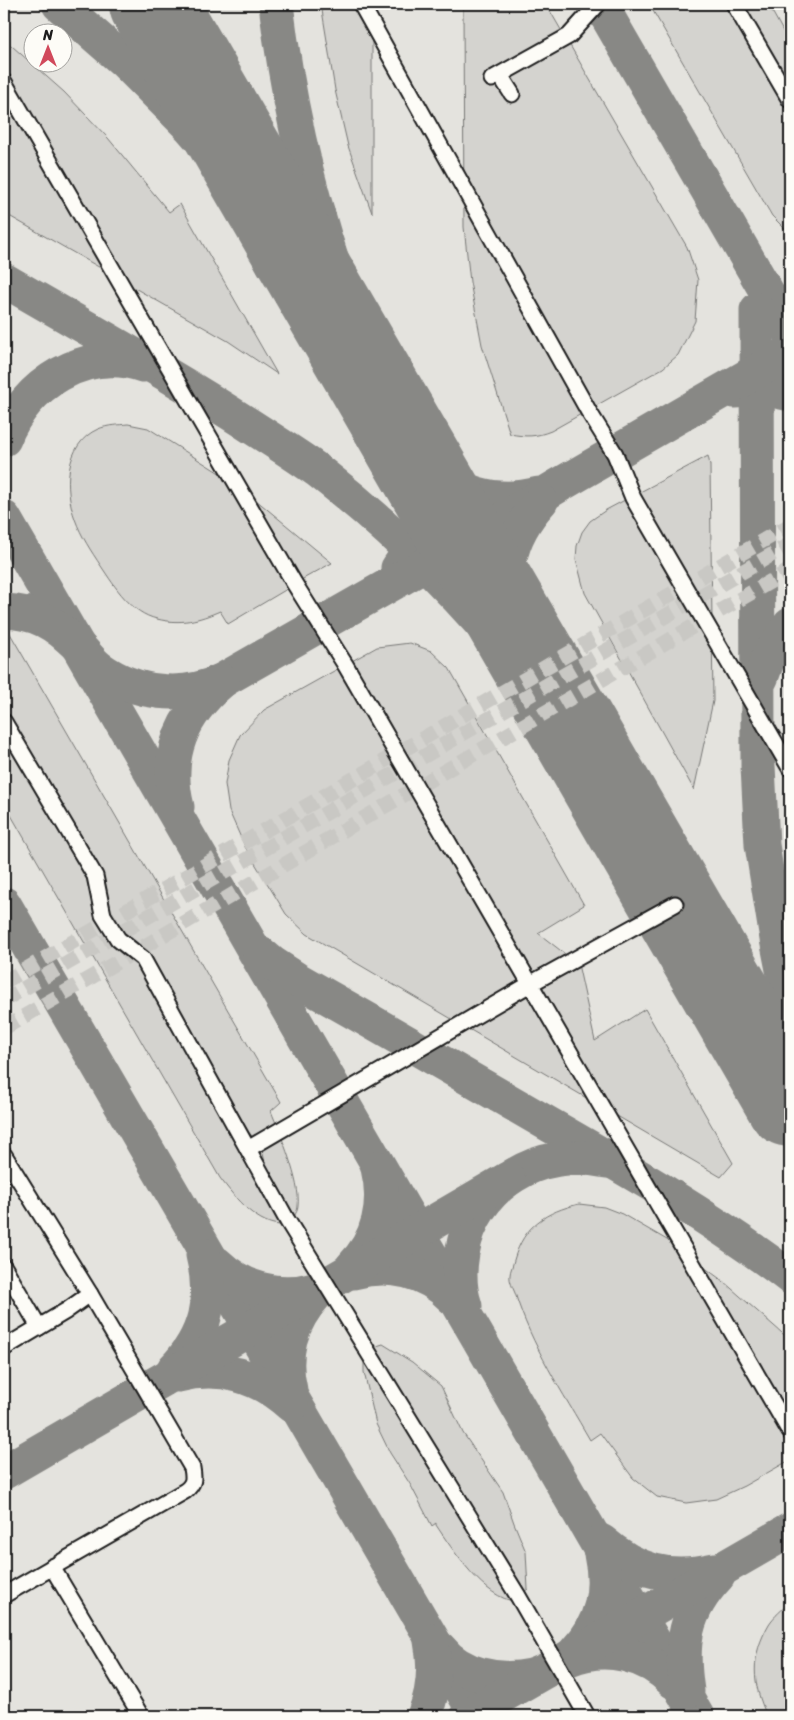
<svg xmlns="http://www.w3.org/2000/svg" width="794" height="1720" font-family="Sriracha,sans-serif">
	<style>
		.built { fill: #e4e3de; fill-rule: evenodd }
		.green { fill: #d4d3cf; stroke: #787876 }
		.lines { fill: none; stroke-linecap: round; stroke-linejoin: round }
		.taxiway { stroke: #888885; stroke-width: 35 }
		.runway { stroke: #888885; stroke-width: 88 }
		.minor-tunnel { stroke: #c9c8c4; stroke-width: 15; stroke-dasharray: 15 8; stroke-linecap: butt }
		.minor-casing { stroke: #1c1c1c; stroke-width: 19 }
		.minor { stroke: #fdfcf7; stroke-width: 15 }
	</style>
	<rect width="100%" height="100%" fill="#f4f3ee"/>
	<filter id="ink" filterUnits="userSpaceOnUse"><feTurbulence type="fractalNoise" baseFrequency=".02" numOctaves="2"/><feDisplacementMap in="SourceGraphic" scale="10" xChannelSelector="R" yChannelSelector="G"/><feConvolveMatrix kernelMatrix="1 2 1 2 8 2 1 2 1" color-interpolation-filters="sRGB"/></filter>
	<g filter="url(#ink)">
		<path class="built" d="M 4,4 L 790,4 L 790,1716 L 4,1716 ZM 32,32 L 62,32 L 62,62 L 32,62 Z"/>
		<g class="green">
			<polygon points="321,4 372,4 372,213 348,146 335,90"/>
			<path d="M 463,4 L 546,4 L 687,247 L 698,280 L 695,321 L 678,355 L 663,368 L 551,431 C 536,437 526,437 510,434 L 482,345 L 470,282 L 464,227 Z"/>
			<polygon points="649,4 768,4 790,44 790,234 772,216"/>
			<polygon points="4,39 64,92 108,138 169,212 180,204 277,374 228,341 124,282 4,73"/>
			<polygon points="4,90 111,274 4,213"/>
			<path d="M 128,424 L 148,428 L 229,479 L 287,589 L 228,624 L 220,611 C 199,620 181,625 157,619 C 131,613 115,587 101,566 C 91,551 81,536 75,519 C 64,489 64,444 98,429 C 108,425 118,425 128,424 Z"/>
			<polygon points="708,456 710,465 713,701 694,790 585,593 576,559 577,546 582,532 590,521 606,510"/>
			<polygon points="250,495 332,563 301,580"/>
			<path d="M 4,623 L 281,1102 L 271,1111 C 280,1133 301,1183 298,1206 C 298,1211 294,1216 292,1220 L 268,1178 L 263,1153 L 252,1136 L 232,1114 L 119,930 L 105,903 L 99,868 L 4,708 Z"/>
			<polygon points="410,643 431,651 449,668 584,905 538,933 578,964 595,1041 645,1009 733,1163 721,1177 307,934 286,914 245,847 229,811 225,784 229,760 240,735 264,710 377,647"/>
			<path d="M 4,730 L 91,879 L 93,904 L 98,919 L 141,964 L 285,1225 C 258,1227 235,1198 220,1178 L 4,803 Z"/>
			<path d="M 579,1204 L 604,1207 L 622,1214 L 667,1240 L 723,1281 L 790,1340 L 790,1460 L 744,1486 L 716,1499 L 686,1503 L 657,1497 L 633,1478 L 600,1433 L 590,1440 C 563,1393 531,1345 515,1293 C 513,1288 509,1281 510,1275 C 510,1271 513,1265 514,1260 C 524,1225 546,1212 579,1204 Z"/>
			<path d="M 383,1344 L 412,1362 L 441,1386 L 463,1433 L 503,1492 L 514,1523 L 526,1552 L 528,1589 L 518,1596 L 516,1601 C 485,1600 452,1549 436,1525 L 436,1523 L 432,1526 L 410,1484 L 390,1453 L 376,1424 L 364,1372 L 364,1350 Z"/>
			<path d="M 790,1602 L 790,1716 L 767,1716 C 752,1683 750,1657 769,1624 C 774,1616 783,1609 790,1602 Z"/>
		</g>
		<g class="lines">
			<g class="taxiway">
				<polyline points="59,4 123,60 191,128 233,176 328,305"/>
				<polyline points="154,4 157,11"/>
				<path d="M 276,4 C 290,121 318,235 363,345 C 386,399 415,449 441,501"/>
				<polyline points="600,4 790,332"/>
				<path d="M 4,280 C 86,328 169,373 249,425 C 272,440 295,454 317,470 C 393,529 462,597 522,672 C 555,712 583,755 613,797"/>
				<polyline points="757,310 758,766 762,845 777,939 790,1005"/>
				<polyline points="734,391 767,389 790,394"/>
				<path d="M 4,439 C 25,384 85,346 143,365"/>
				<path d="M 423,464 C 459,492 493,506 539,494"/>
				<polyline points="4,518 697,1716"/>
				<path d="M 398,568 C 420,538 426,503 416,468"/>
				<path d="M 4,611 C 36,612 55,623 78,646 C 85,653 91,662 99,668 C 135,694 183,700 223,680 L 465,542 L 556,487 L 790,352"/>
				<path d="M 514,627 C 501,579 506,539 541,501"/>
				<polyline points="761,678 769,656 790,625"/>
				<path d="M 177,807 C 164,755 182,715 222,681"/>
				<polyline points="4,904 477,1716"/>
				<path d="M 260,953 L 273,964 L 296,979 C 381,1027 465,1076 550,1125 C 632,1172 714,1219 790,1277"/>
				<path d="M 217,1264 C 243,1289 278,1299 314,1289"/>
				<path d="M 352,1267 C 379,1240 387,1204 378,1168"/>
				<path d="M 354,1272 C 390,1262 427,1271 453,1298"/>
				<path d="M 465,1306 C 459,1289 459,1270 462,1253 C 474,1184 540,1146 606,1161"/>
				<path d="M 174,1369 C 206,1336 214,1299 203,1255"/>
				<path d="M 178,1375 C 220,1364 260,1376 291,1405"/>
				<path d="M 290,1390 C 281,1353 291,1321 316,1294"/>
				<polyline points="4,1472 508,1179"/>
				<path d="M 601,1541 C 637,1572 669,1580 714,1570"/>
				<path d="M 440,1649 C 460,1675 500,1683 531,1676 C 544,1673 556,1664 569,1659 C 605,1644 647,1654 674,1682"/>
				<path d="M 576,1651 C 602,1624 609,1590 601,1554"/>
				<path d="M 687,1691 C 680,1644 684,1612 718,1576"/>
				<path d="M 424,1716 C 434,1692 436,1667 431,1641"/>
				<polyline points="467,1716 790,1530"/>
			</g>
			<polyline class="runway" points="153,4 790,1103"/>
			<g class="minor-tunnel">
				<polyline points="4,982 790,525"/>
				<polyline points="4,1000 790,544"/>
				<polyline points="4,1028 790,570"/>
			</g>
			<defs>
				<g id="minor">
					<polyline points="361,4 589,412 615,454 633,498 790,768"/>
					<polyline points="734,4 790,100"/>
					<polyline points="500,75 512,94"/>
					<polyline points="492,79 569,36 598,4"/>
					<polyline points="4,82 294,583 346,666 790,1432"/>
					<polyline points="4,722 95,876 103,915 118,939 143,959 287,1220 518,1596 587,1716"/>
					<polyline points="248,1149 530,984 675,904"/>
					<path d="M 4,1155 L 90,1294 L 192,1468 C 194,1479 194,1484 185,1491 L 4,1595"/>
					<polyline points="4,1267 39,1327"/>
					<polyline points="4,1348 66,1311 90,1294"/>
					<polyline points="52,1567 141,1716"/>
				</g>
			</defs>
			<use href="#minor" class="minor-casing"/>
			<use href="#minor" class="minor"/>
		</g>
	</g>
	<rect width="794" height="1720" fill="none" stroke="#fdfcf7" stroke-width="20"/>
	<rect x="10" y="10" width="774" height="1700" fill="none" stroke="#1c1c1c" stroke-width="2" filter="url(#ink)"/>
	<g transform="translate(48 48)"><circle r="24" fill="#fdfcf7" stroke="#a3a29f"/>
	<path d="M0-4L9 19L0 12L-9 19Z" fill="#d1495b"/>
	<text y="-8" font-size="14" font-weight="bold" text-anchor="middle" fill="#1c1c1c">N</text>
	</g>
</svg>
